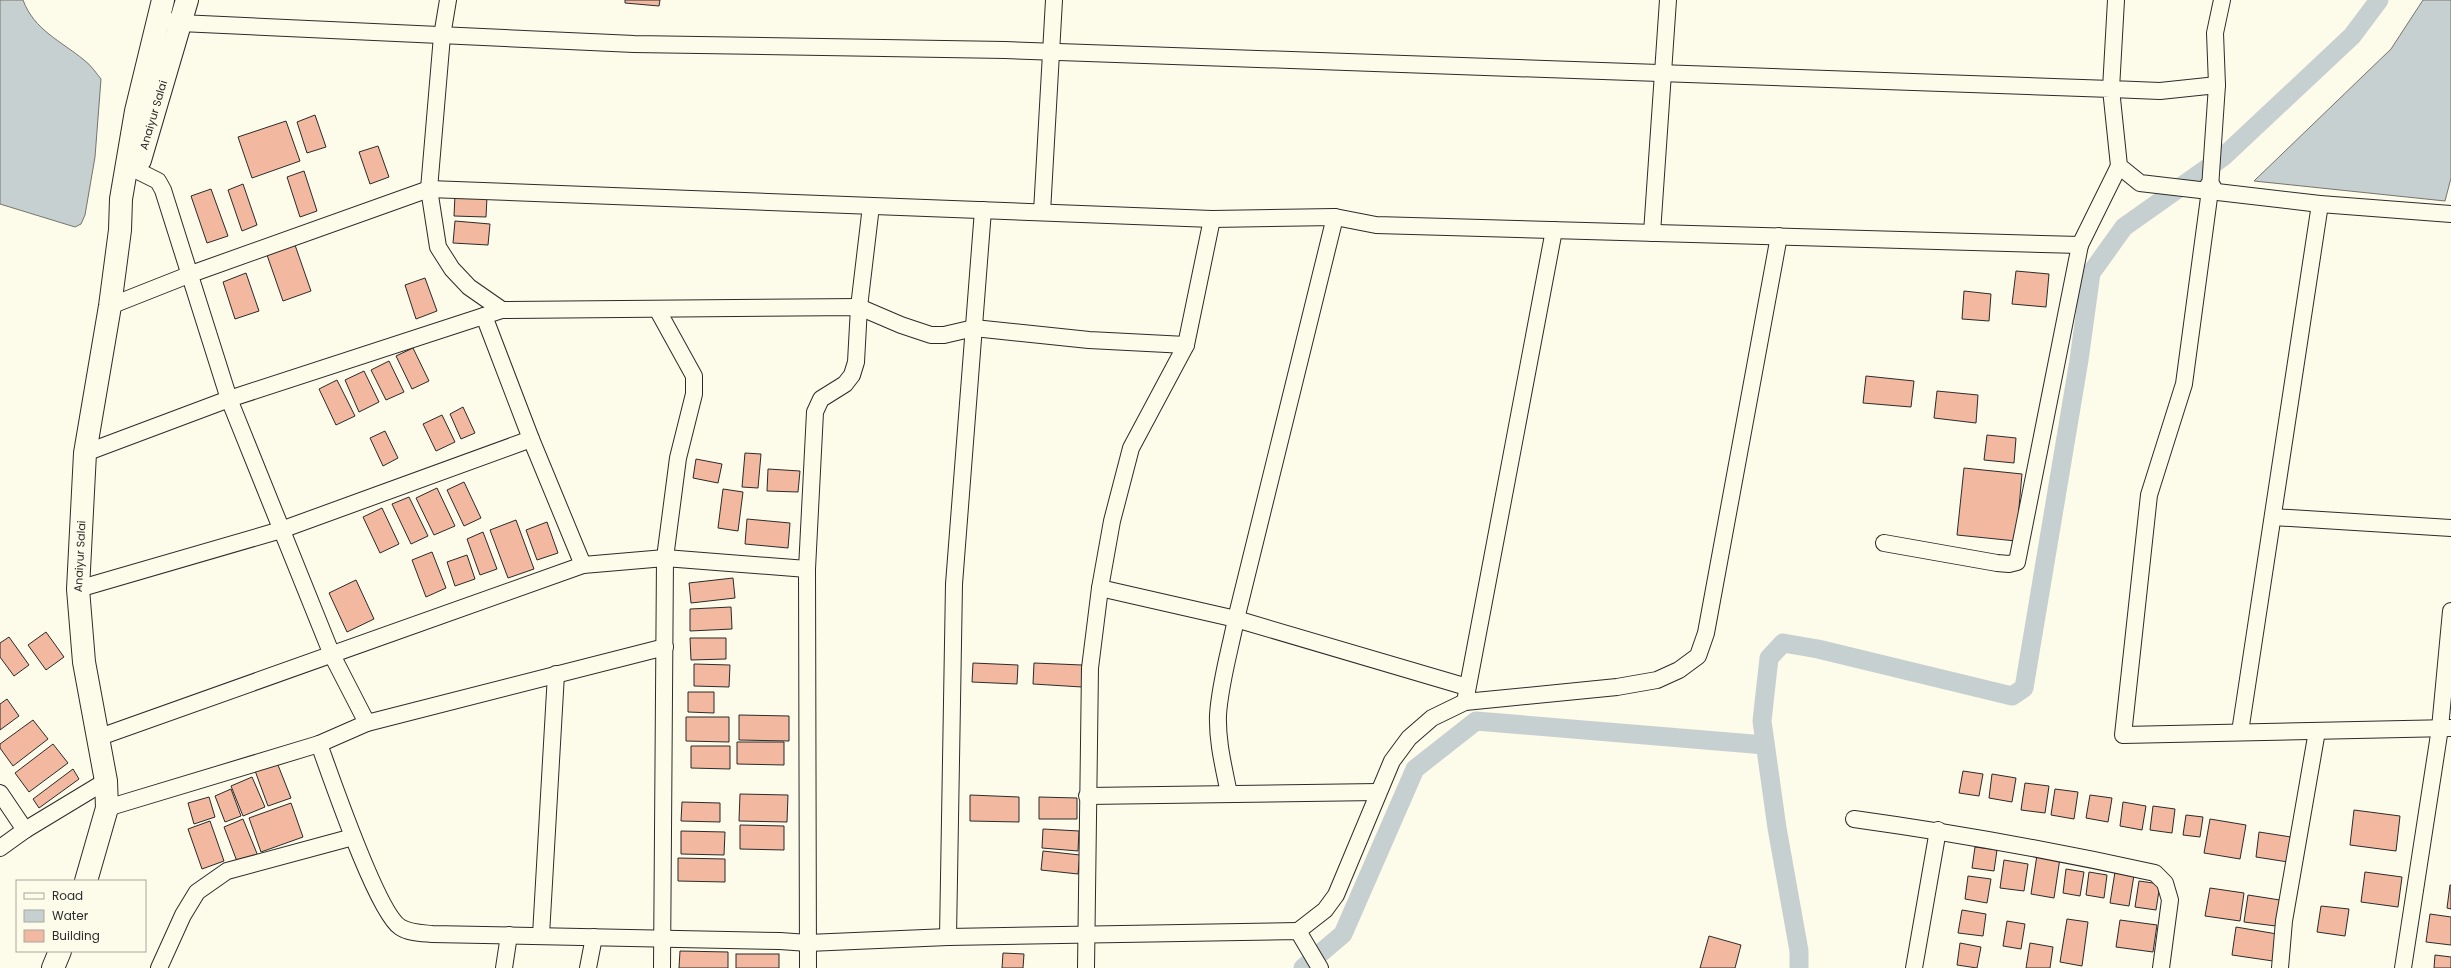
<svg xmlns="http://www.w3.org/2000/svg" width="2451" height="968" font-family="Poppins,sans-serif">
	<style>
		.water { fill: #c7d0d0; stroke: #74746e }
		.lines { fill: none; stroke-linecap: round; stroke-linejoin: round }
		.canal { stroke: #c7d0d0; stroke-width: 19 }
		.building { fill: #f2b8a0; stroke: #2b2b2b }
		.minor-casing { stroke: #2b2b2b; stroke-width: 18 }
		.secondary-casing { stroke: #2b2b2b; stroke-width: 24 }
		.primary-casing { stroke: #2b2b2b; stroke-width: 24 }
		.minor { stroke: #fdfbea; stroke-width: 16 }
		.secondary { stroke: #fdfbea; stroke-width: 22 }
		.primary { stroke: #fdfbea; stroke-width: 22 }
		.labels { text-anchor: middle; stroke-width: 3; stroke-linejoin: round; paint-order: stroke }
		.street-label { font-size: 11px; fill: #2b2b2b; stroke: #fdfbea }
	</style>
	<rect width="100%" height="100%" fill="#fdfbea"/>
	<g class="water">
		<path d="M 0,0 L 23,0 C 34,30 61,41 84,60 C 91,65 96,73 101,79 L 95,157 L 85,215 L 81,224 L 75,227 L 0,204 Z"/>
		<polygon points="2423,0 2451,0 2451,178 2445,201 2254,181 2391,49"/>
	</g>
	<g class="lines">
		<g class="canal">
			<polyline points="1303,968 1343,934 1415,769 1476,721 1765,745"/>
			<polyline points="1799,968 1799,951 1777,828 1762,721 1769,658 1783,643 1818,649 2012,696 2024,688 2079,360 2091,273 2124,227 2223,157 2352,36 2379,0"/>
		</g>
	</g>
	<g class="building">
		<polygon points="625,0 660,0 659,6 625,3"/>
		<polygon points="315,115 326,147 307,153 297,122"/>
		<polygon points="286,121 300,161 252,178 238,137"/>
		<polygon points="378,146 389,177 370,184 359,152"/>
		<polygon points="304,171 317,211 300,217 287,177"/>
		<polygon points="243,184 257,225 242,231 228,190"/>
		<polygon points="211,189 228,236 207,243 191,196"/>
		<polygon points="455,195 487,197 486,217 454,216"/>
		<polygon points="455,221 490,224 488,245 453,243"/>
		<polygon points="295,245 311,291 283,301 267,255"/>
		<polygon points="2016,271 2049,274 2046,307 2012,304"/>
		<polygon points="246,273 259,311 235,319 223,282"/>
		<polygon points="425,278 437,311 416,319 405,285"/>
		<polygon points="1964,291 1991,294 1989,321 1962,319"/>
		<polygon points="413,348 429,381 412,389 396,356"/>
		<polygon points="389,361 404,392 386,400 371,370"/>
		<polygon points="364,371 379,402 359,412 345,380"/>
		<polygon points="1866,376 1914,381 1911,407 1863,403"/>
		<polygon points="337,380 355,416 336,425 319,389"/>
		<polygon points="1937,391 1978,395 1976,423 1934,418"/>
		<polygon points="463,407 475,433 461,439 450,414"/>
		<polygon points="442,415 455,442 436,451 423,424"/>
		<polygon points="385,431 398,458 383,466 370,438"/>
		<polygon points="1987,435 2016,438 2014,463 1984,460"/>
		<polygon points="745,453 761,454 758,488 742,487"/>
		<polygon points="696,459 722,464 718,483 693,478"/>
		<polygon points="1964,468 2022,474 2016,541 1957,535"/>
		<polygon points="768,469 800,471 798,492 767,491"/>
		<polygon points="464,482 481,518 464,526 447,490"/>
		<polygon points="437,488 455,526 434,535 416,498"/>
		<polygon points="723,489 743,492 738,531 718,528"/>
		<polygon points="409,497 428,536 411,544 392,504"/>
		<polygon points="382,508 399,544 380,553 363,517"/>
		<polygon points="747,519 790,523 788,548 745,544"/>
		<polygon points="516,520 534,569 508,578 490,530"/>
		<polygon points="547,522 558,553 537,560 526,530"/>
		<polygon points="483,532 497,569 480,575 467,539"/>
		<polygon points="432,552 446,588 426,597 412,560"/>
		<polygon points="467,555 475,579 455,586 447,562"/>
		<polygon points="733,578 735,598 691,603 689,583"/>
		<polygon points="356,580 374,619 347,632 329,593"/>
		<polygon points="731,607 732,629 690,631 690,609"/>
		<polygon points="46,632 64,657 46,670 28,645"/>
		<polygon points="9,637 29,665 14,676 0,657 0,643"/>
		<polygon points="690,638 726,638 726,659 691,660"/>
		<polygon points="973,663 1018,665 1017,684 972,682"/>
		<polygon points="1034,663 1082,665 1082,687 1033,684"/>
		<polygon points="694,664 730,665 729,687 694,686"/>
		<polygon points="688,692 714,692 714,713 688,712"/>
		<polygon points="7,699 19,716 0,730 0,704"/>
		<polygon points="739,715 789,716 789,741 739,740"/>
		<polygon points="686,717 729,717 729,742 686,741"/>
		<polygon points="33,720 48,739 13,766 0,748 0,744"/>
		<polygon points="737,742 784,742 784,765 737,764"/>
		<polygon points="53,744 68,763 29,792 15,773"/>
		<polygon points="691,746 730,746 730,769 691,768"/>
		<polygon points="276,760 291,798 268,806 254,768"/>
		<polygon points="73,769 79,779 39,808 33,799"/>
		<polygon points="1963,771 1983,774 1979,796 1959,793"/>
		<polygon points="1992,774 2016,778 2012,802 1989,798"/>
		<polygon points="252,777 265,807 243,816 231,786"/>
		<polygon points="2025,783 2049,786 2045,813 2021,810"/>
		<polygon points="231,789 241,816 225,822 215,796"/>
		<polygon points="2055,789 2078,792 2074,819 2051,815"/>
		<polygon points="740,794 788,795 787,822 739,821"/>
		<polygon points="970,795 1019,797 1019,822 970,821"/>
		<polygon points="2090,795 2112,798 2108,822 2086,818"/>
		<polygon points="209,797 215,817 194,824 188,803"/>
		<polygon points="1039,797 1077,798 1077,819 1039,819"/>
		<polygon points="682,802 720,803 720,822 681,821"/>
		<polygon points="2123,802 2146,806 2142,830 2120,826"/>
		<polygon points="291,803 303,837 261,852 249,818"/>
		<polygon points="2153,806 2175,809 2172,833 2150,830"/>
		<polygon points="2354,810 2400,816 2396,851 2350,845"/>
		<polygon points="2186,815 2203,817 2200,837 2183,835"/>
		<polygon points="243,819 258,856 238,864 224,827"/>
		<polygon points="2210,819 2246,825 2240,859 2204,853"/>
		<polygon points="210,821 224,861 202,869 188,829"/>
		<polygon points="740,825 784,826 784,850 740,849"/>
		<polygon points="1043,829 1079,831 1078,851 1042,848"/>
		<polygon points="681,831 725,832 724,855 681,854"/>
		<polygon points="2259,832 2291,837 2288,862 2256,857"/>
		<polygon points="1975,847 1997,850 1994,871 1972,868"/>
		<polygon points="1043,851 1080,855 1078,874 1041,870"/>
		<polygon points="2037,855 2060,858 2054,898 2031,894"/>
		<polygon points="678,858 725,859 725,882 678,881"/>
		<polygon points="2004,860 2028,864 2024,891 2000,888"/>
		<polygon points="2066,869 2084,872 2080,896 2063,893"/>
		<polygon points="2089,872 2107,875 2104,898 2086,895"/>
		<polygon points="2115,872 2134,875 2129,906 2110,903"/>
		<polygon points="2365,872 2402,877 2398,907 2361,902"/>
		<polygon points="1968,876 1991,879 1987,903 1965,899"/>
		<polygon points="2139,881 2160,884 2156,910 2135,907"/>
		<polygon points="2450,885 2451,885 2451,909 2447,908"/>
		<polygon points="2210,888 2244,893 2240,921 2205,916"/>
		<polygon points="2248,895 2280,900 2276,926 2244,922"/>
		<polygon points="2321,906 2349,909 2345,936 2317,932"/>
		<polygon points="1962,910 1986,914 1983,936 1958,933"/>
		<polygon points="2430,914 2451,917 2451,945 2426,942"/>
		<polygon points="2067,919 2088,922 2082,966 2060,962"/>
		<polygon points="2120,920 2157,925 2153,952 2116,947"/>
		<polygon points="2007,921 2025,924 2021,949 2003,946"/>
		<polygon points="2236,927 2277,934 2273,961 2232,955"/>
		<polygon points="1709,936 1741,945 1735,968 1700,968"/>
		<polygon points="1960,943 1981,947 1977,968 1957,965"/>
		<polygon points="2030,943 2053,947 2050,968 2026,968"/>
		<polygon points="680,951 728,952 728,968 679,968"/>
		<polygon points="1003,953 1024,954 1023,968 1002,968"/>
		<rect x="736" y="954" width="43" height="14"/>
		<polygon points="2435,955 2451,957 2451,968 2434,968"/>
	</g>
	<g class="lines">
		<defs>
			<g id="minor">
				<polyline points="448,0 442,36 429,189 438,247 452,269 469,287 502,310"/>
				<polyline points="2116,0 2111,89 2160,91 2217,85 2210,188"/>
				<polyline points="170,21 180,23 634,44 1005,50 2111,89 2119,166 2140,183 2320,204 2451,214"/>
				<polyline points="2217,85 2215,33 2222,0"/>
				<polyline points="136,170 158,181 163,190 229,399 332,655 367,723"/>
				<polyline points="2210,190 2184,384 2149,495 2123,735 2451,728"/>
				<polyline points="1042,212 1054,0"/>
				<polyline points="1652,233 1668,0"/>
				<polyline points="110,306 191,274 429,189 1212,219 1335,217 1376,225 2080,245 2119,166"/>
				<polyline points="657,309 694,376 694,394 678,458 665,558 662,968"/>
				<polyline points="484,316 531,439 583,565"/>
				<polyline points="85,453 229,399 502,310 859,307 901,325 931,335 944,335 974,328 1089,340 1186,345"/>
				<polyline points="2273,517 2451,528"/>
				<polyline points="1884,543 1997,563 2009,564 2017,562 2080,245"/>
				<polyline points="1100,588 1236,619 1467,687"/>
				<polyline points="78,589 281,530 531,439"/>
				<polyline points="1465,702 1554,230"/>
				<polyline points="2240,732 2320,204"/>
				<polyline points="97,738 583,565 665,558 807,569"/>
				<polyline points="319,744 367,723 665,647"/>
				<polyline points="0,793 25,830"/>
				<path d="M 1229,794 C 1224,768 1217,742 1218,715 C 1220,683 1230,650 1236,619 L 1335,217"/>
				<polyline points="1087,796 1378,792"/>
				<path d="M 107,808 L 319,744 C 331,777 377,912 400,927 C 409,933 421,933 432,934 L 780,941 L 808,943 L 948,937 L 1298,931 L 1320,968"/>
				<path d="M 1854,819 C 1955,833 2055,851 2155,873 L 2165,883 L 2170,900 L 2161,968"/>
				<polyline points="0,848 25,830 106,781"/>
				<polyline points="1298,931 1325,910 1336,895 1392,761 1409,738 1432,718 1465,702 1617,687 1657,680 1679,670 1698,656 1706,633 1779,236"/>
				<polyline points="541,935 556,674"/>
				<polyline points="948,937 954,584 983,210"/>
				<polyline points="159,968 183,915 197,892 227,871 353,837"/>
				<polyline points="504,968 509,935"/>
				<polyline points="588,968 594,937"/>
				<polyline points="808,968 807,569 815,412 821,399 845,384 852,375 856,362 859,307 871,206"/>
				<polyline points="1086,968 1090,668 1100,588 1112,521 1131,448 1186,345 1212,219"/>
				<polyline points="1914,968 1938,830"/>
				<polyline points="2280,968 2284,921 2317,731"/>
				<polyline points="2403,968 2440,728 2451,611"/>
			</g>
			<polyline id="secondary" points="2210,190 2210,188"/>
			<g id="primary">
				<path id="s1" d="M 140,160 L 187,0"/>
				<path id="s2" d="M 86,881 L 107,808 L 106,781 L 84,662 L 78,589 L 85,453 L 110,306 L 120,230 L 121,199 L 136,111 L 163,0"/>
				<polyline points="53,968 60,951"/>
			</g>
		</defs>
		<use href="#minor" class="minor-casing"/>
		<use href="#secondary" class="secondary-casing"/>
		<use href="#primary" class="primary-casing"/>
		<use href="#minor" class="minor"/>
		<use href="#secondary" class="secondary"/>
		<use href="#primary" class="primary"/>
	</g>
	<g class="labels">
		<g class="street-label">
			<text dy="4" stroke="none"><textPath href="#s1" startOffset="47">Anaiyur Salai</textPath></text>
			<text dy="4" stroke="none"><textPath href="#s2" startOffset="330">Anaiyur Salai</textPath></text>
		</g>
	</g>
	<rect x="16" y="880" width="130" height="72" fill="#fdfbea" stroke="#a9a89e"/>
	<rect x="24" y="893" width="20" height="6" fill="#fdfbea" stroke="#a9a89e"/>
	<text x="52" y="900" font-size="12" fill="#2b2b2b">Road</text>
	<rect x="24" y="910" width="20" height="12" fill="#c7d0d0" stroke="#a9a89e"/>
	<text x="52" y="920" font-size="12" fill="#2b2b2b">Water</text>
	<rect x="24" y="930" width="20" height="12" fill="#f2b8a0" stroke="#a9a89e"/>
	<text x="52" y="940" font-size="12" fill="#2b2b2b">Building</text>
</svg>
